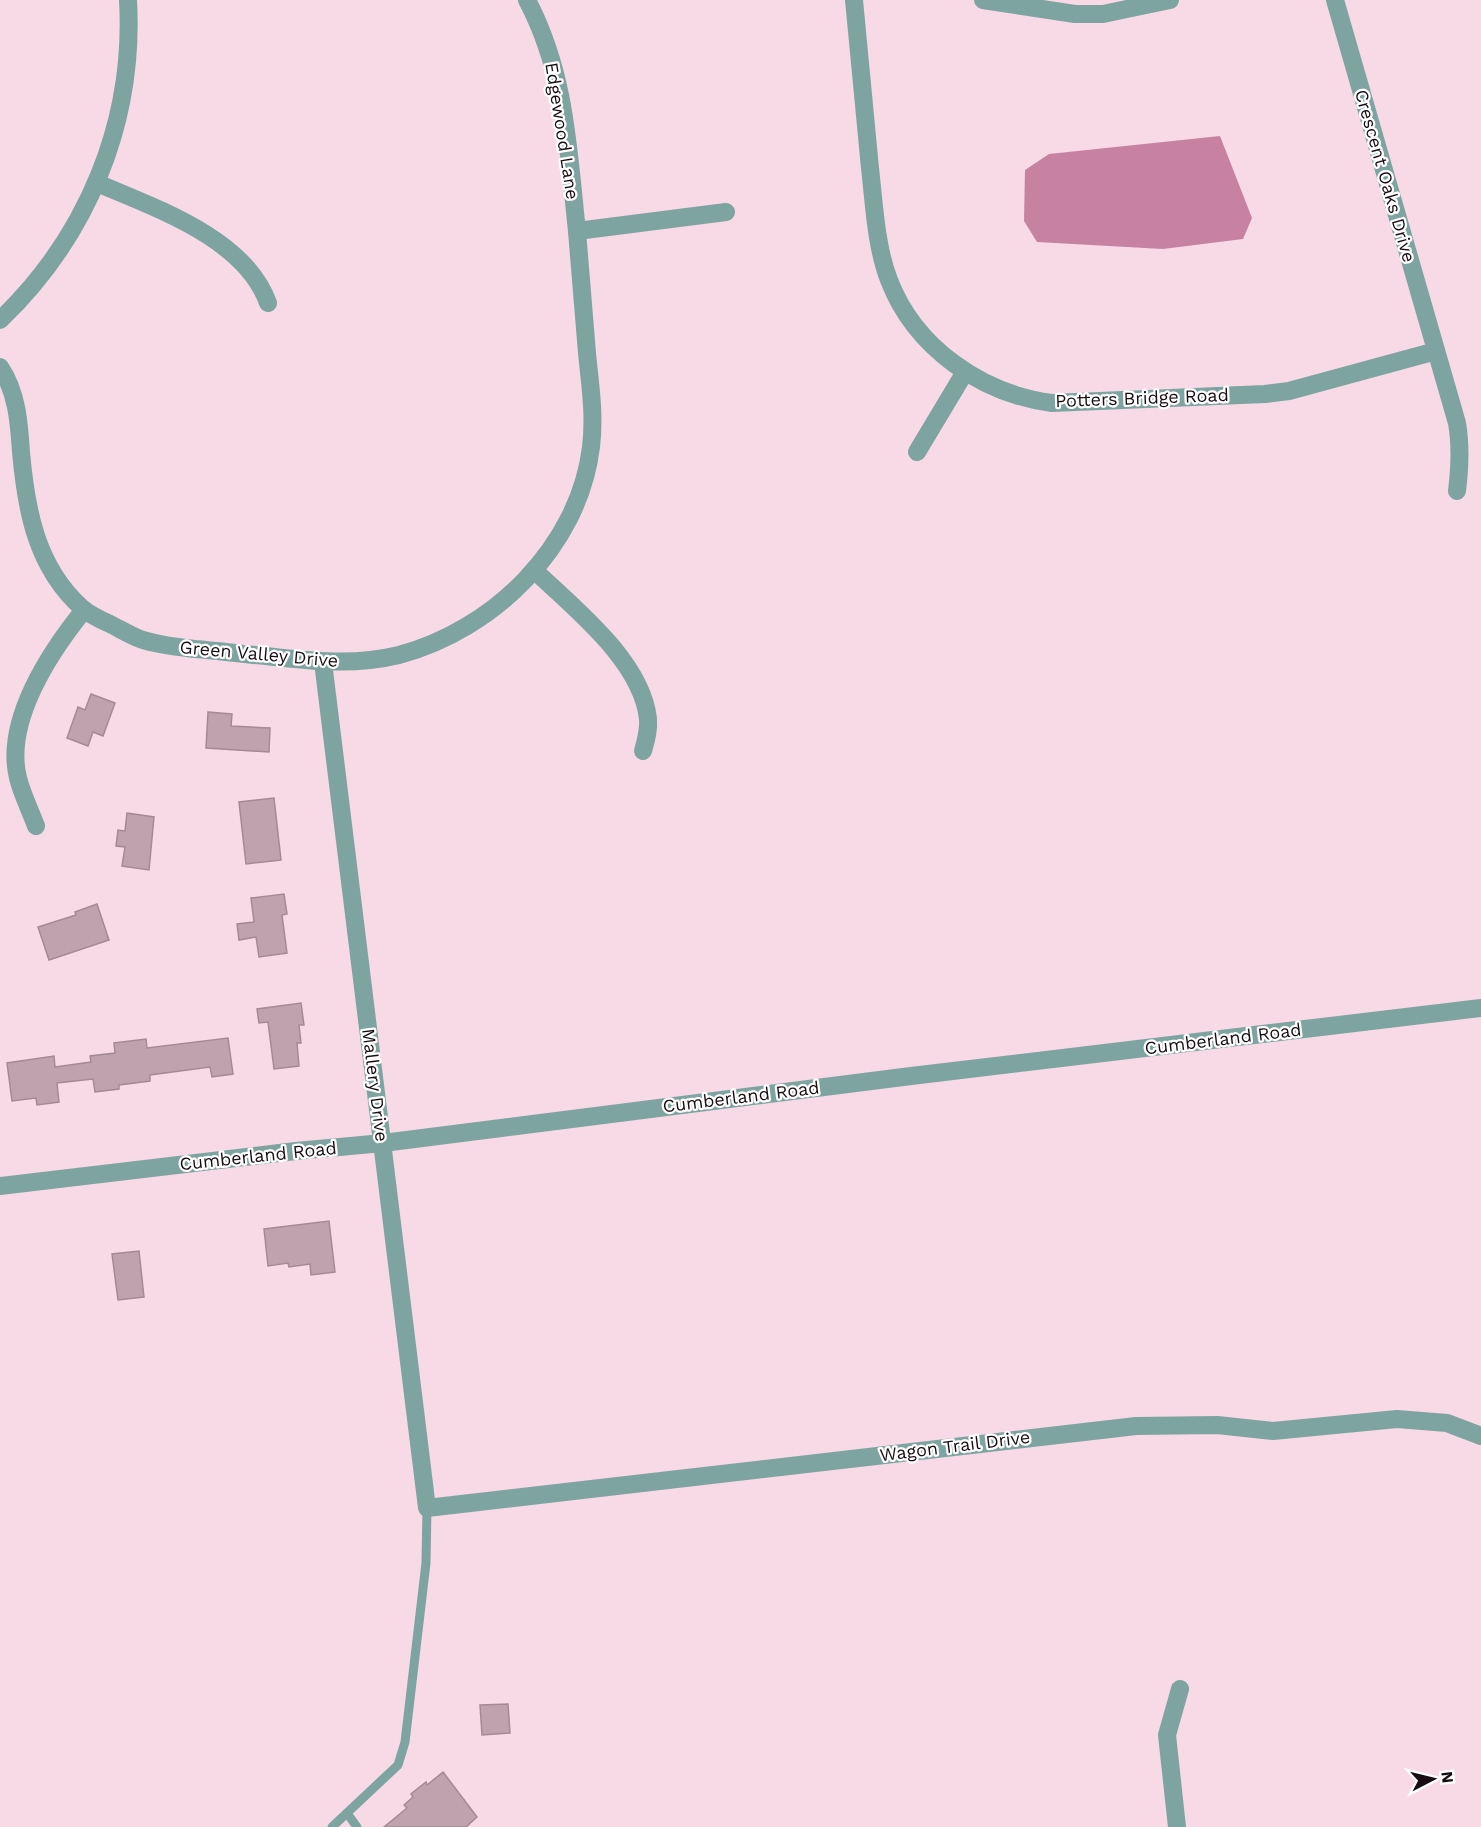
<svg xmlns="http://www.w3.org/2000/svg" width="1481" height="1827" font-family="'Work Sans',sans-serif">
	<style>
		.water { fill: #c782a2 }
		.building { fill: #bea2ae; stroke: #a58a96; stroke-width: 1.5 }
		.lines { fill: none; stroke-linecap: round; stroke-linejoin: round }
		.service { stroke: #7ea4a1; stroke-width: 9 }
		.minor { stroke: #7ea4a1; stroke-width: 18 }
		.tertiary { stroke: #7ea4a1; stroke-width: 18 }
		.labels { text-anchor: middle; stroke-width: 4.5; stroke-linejoin: round; paint-order: stroke }
		.street-label { font-size: 18px; fill: #170d12; stroke: #fff }
	</style>
	<rect width="100%" height="100%" fill="#f7dae6"/>
	<polygon class="water" points="1220,136 1252,218 1243,239 1163,249 1037,242 1024,221 1025,170 1049,154"/>
	<g class="building">
		<polygon points="91,694 115,703 103,736 93,732 88,746 67,738 78,707 85,710"/>
		<polygon points="208,712 232,714 231,726 270,728 269,752 206,748"/>
		<polygon points="274,798 281,860 246,864 239,802"/>
		<polygon points="127,813 154,817 149,870 122,866 125,847 116,846 118,830 125,831"/>
		<polygon points="284,894 287,914 282,915 287,953 259,957 256,937 239,940 237,924 254,922 251,898"/>
		<polygon points="97,904 109,940 49,960 38,927 76,915 75,912"/>
		<polygon points="301,1003 304,1025 299,1025 301,1043 297,1043 299,1066 274,1069 268,1022 259,1023 257,1009"/>
		<polygon points="228,1038 233,1074 212,1077 210,1067 150,1075 150,1081 119,1085 119,1089 95,1092 93,1079 57,1083 59,1102 37,1105 36,1098 12,1101 7,1063 54,1056 55,1067 91,1062 90,1056 115,1053 114,1043 146,1039 147,1048"/>
		<polygon points="329,1221 335,1272 311,1275 310,1264 289,1267 288,1263 268,1266 264,1229"/>
		<polygon points="139,1251 144,1297 118,1300 112,1254"/>
		<polygon points="508,1704 510,1733 482,1735 480,1705"/>
		<polygon points="443,1772 477,1817 466,1827 384,1827 407,1808 404,1805 413,1797 411,1794 426,1782 427,1785"/>
	</g>
	<g class="lines">
		<g class="service">
			<polyline points="347,1813 357,1827"/>
			<polyline points="332,1827 398,1765 405,1742 426,1563 427,1508"/>
		</g>
		<g class="minor">
			<path d="M 527,0 C 566,74 568,149 577,231"/>
			<path d="M 854,0 C 859,56 865,112 870,168 C 874,203 876,247 889,280 C 915,348 982,394 1052,403 L 1265,394 L 1289,391 L 1436,351"/>
			<polyline points="983,0 1075,14 1103,14 1170,0"/>
			<path d="M 1335,0 L 1457,423 C 1461,446 1460,467 1457,491"/>
			<path d="M 97,183 C 155,208 245,238 268,303"/>
			<path d="M 0,320 C 88,236 135,121 128,0"/>
			<path d="M 0,367 C 17,392 19,422 21,452 C 26,509 36,567 82,608 C 90,615 101,620 110,624 C 120,629 130,635 140,639 C 157,645 177,647 195,649 C 219,651 242,654 266,656 C 311,661 354,666 399,655 C 493,630 579,547 591,447 C 595,415 590,384 587,353 C 584,312 580,272 577,231 L 726,212"/>
			<polyline points="917,452 965,372"/>
			<path d="M 534,570 C 574,608 642,661 648,719 C 649,730 646,740 643,751"/>
			<polyline points="323,662 427,1508 1136,1426 1217,1425 1273,1431 1397,1419 1447,1423 1481,1436"/>
			<path d="M 36,826 C 30,810 22,794 18,778 C 4,721 50,652 84,610"/>
			<polyline points="1177,1827 1167,1735 1180,1689"/>
		</g>
		<polyline class="tertiary" points="0,1186 296,1151 383,1143 911,1076 1481,1008"/>
	</g>
	<g class="labels">
		<g class="street-label">
			<text transform="translate(562 131) rotate(81)" y="6">Edgewood Lane</text>
			<text transform="translate(1385 176) rotate(74)" y="6">Crescent Oaks Drive</text>
			<text transform="translate(1142 398) rotate(-2)" y="6">Potters Bridge Road</text>
			<text transform="translate(259 654) rotate(5)" y="6">Green Valley Drive</text>
			<text transform="translate(1223 1039) rotate(-7)" y="6">Cumberland Road</text>
			<text transform="translate(375 1085) rotate(83)" y="6">Mallery Drive</text>
			<text transform="translate(741 1097) rotate(-7)" y="6">Cumberland Road</text>
			<text transform="translate(258 1156) rotate(-6)" y="6">Cumberland Road</text>
			<text transform="translate(955 1446) rotate(-7)" y="6">Wagon Trail Drive</text>
		</g>
	</g>
	<g transform="translate(1433 1779) rotate(83)" stroke="#ffffff" stroke-width="4.5" paint-order="stroke">
	<path d="M0-4.5L10 22L0 15L-10 22Z" fill="#170d12"/>
	<text y="-9" font-size="16" font-weight="bold" text-anchor="middle" fill="#170d12">N</text>
	</g>
</svg>
